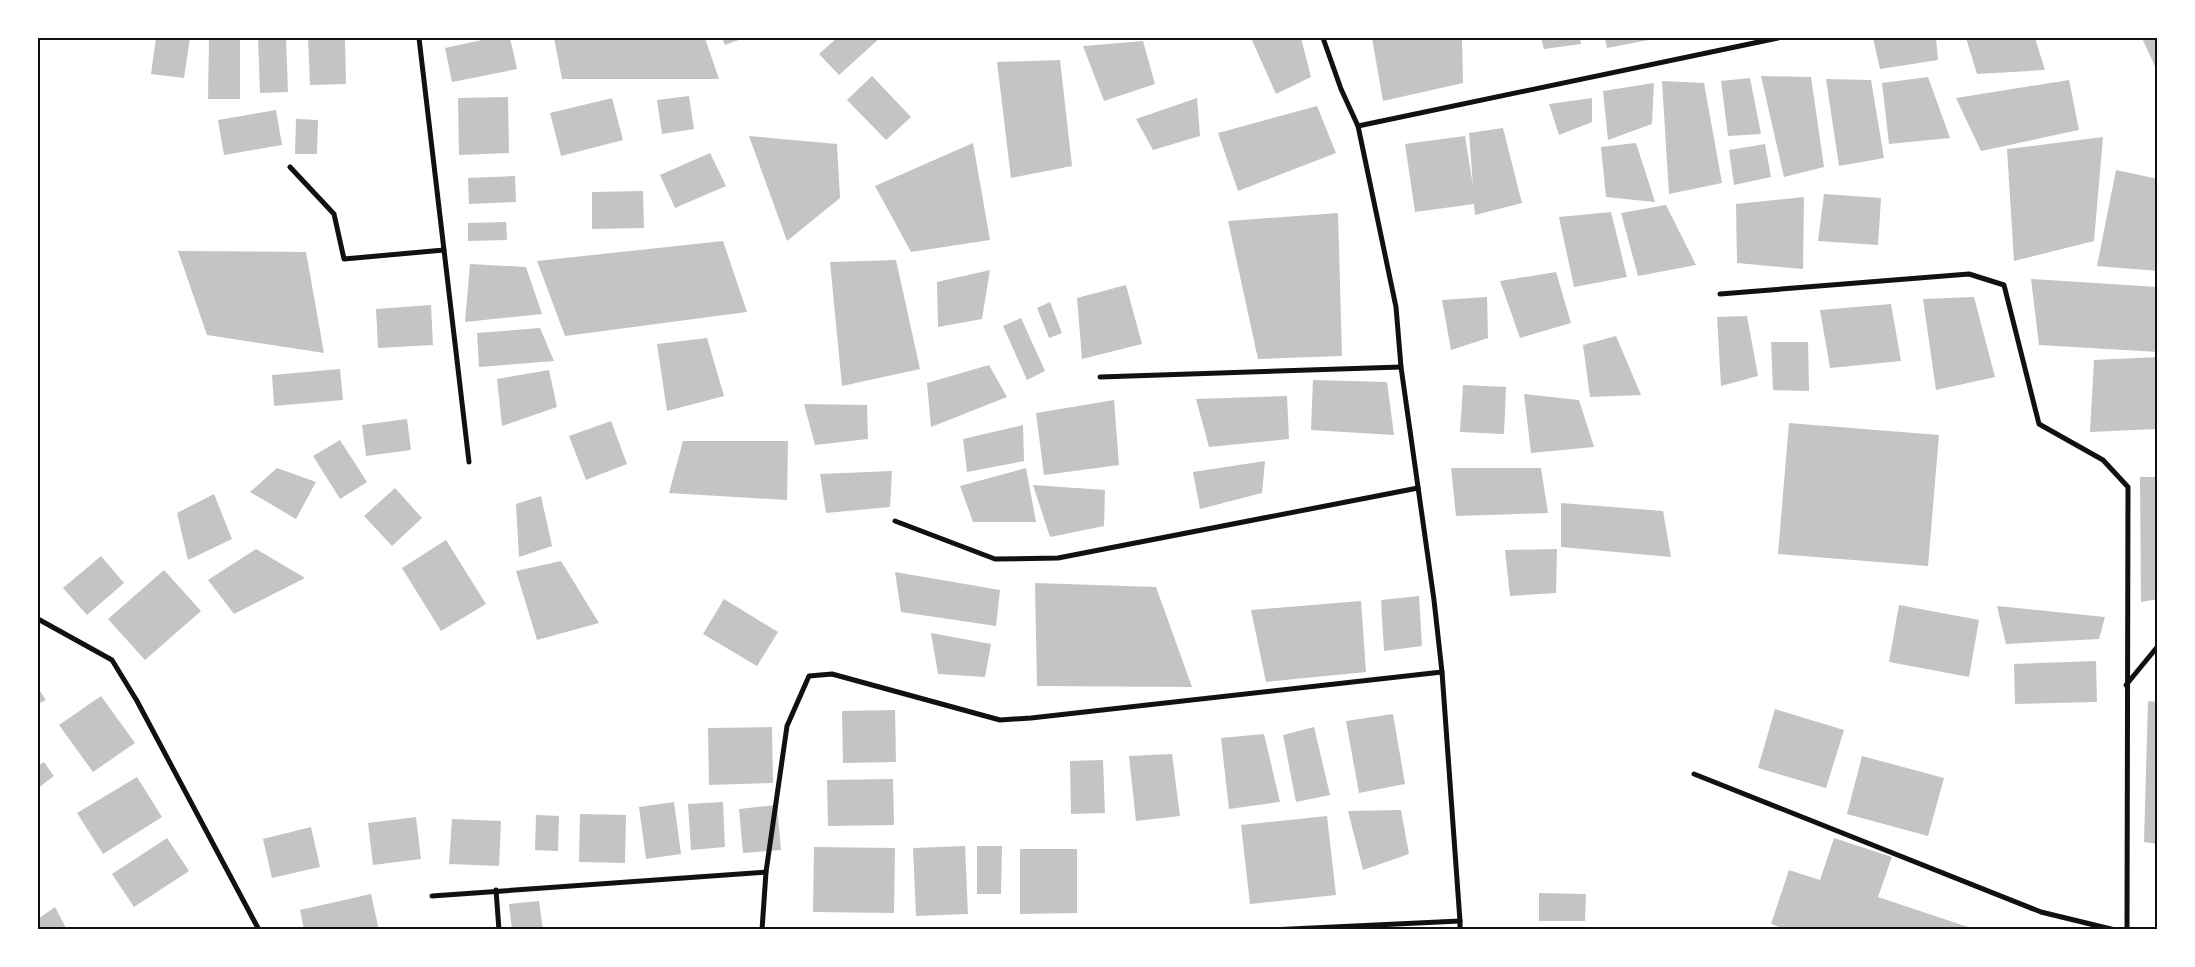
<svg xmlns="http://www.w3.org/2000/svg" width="2195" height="967" font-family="'Source Sans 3',sans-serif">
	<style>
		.building { fill: #c4c4c4 }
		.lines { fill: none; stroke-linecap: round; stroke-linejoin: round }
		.minor { stroke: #111; stroke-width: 5 }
		.neatline { fill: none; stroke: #111; stroke-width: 2 }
	</style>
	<rect width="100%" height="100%" fill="#fff"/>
	<g class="building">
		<polygon points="156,38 190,38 184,78 151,74"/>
		<polygon points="209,38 240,38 240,99 208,99"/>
		<polygon points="258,38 286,38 288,92 260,93"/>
		<polygon points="308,38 345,38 346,84 310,85"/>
		<polygon points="491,38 510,38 517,69 452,82 445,48"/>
		<polygon points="554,38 705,38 719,79 562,79"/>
		<polygon points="722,38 744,38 725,45"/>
		<polygon points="837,38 880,38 839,75 819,54"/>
		<polygon points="1251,38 1301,38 1311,77 1276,94"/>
		<polygon points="1372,38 1462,38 1463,83 1383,101"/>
		<polygon points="1541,38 1580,38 1581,44 1544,49"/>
		<polygon points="1605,38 1659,38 1607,48"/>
		<polygon points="1873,38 1936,38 1938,60 1880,69"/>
		<polygon points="1966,38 2035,38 2045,70 1977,74"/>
		<polygon points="2142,38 2158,38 2158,73"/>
		<polygon points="1143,41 1155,84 1104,101 1083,46"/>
		<polygon points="1060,60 1072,166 1011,178 997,62"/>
		<polygon points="872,76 911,117 886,140 847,100"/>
		<polygon points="1761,76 1811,77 1824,167 1784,177"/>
		<polygon points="1928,77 1950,138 1889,144 1882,83"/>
		<polygon points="1750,78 1761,134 1728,136 1721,81"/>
		<polygon points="1826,79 1871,80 1884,158 1839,166"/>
		<polygon points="2069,80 2079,130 1981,151 1956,98"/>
		<polygon points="1662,81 1704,83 1722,183 1669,194"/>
		<polygon points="1654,83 1652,124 1608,140 1603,91"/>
		<polygon points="689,96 694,129 662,134 657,100"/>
		<polygon points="508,97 509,153 459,155 458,98"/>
		<polygon points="612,98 623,140 561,156 550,113"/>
		<polygon points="1197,98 1200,136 1153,150 1136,119"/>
		<polygon points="1592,98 1592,122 1559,135 1549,104"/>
		<polygon points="1317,106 1336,153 1238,191 1218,133"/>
		<polygon points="276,110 282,145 224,155 218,120"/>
		<polygon points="296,119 318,120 317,154 295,154"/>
		<polygon points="1503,128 1522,203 1475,215 1474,204 1415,212 1405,144 1465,136 1473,186 1469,133"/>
		<polygon points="749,136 837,144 840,198 787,241"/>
		<polygon points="2103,137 2094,241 2014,261 2007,149"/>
		<polygon points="973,143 990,240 911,252 875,186"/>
		<polygon points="1636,143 1655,202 1606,197 1601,147"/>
		<polygon points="1765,144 1771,177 1734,185 1729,150"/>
		<polygon points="710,153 726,186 675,208 660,175"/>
		<polygon points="2116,170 2158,179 2158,271 2097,266"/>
		<polygon points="515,176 516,202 469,204 468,178"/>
		<polygon points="643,191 644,228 592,229 592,192"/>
		<polygon points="1824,194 1881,198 1878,245 1818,241"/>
		<polygon points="1804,197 1803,269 1737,263 1736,204"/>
		<polygon points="1666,205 1696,265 1638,276 1621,213"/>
		<polygon points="1611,212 1627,277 1574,287 1559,217"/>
		<polygon points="1338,213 1342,356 1258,359 1228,221"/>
		<polygon points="506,222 507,240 468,241 468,223"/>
		<polygon points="723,241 747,312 565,336 537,261"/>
		<polygon points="178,251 306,252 324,353 207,335"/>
		<polygon points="896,260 920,369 842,386 830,262"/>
		<polygon points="470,264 526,267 542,314 465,322"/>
		<polygon points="990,270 982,319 938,327 937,282"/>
		<polygon points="1556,272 1571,323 1520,338 1500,281"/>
		<polygon points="2031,279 2158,287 2158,352 2039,345"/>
		<polygon points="1126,285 1142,344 1082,359 1077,298"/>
		<polygon points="1487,297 1488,338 1451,350 1442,300"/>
		<polygon points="1974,297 1995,377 1936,390 1923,299"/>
		<polygon points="1050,302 1062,333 1049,338 1037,308"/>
		<polygon points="1891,304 1901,361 1830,368 1820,310"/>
		<polygon points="431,305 433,345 378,348 376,309"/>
		<polygon points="1747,316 1758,376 1721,386 1717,317"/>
		<polygon points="1021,318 1045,371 1027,380 1003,326"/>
		<polygon points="540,328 554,361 479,367 477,333"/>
		<polygon points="1616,336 1641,395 1590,397 1583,345"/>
		<polygon points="707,338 724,396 667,411 657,344"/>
		<polygon points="1771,342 1808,342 1809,391 1773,390"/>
		<polygon points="2158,357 2158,429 2090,432 2094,360"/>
		<polygon points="989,365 1007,397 931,427 927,383"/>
		<polygon points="340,369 343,400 274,406 272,375"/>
		<polygon points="549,370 557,407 502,426 497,379"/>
		<polygon points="1313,380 1387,382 1394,435 1311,430"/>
		<polygon points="1463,385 1506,387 1504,434 1460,432"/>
		<polygon points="1524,394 1579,400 1594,447 1531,453"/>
		<polygon points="1287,396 1289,439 1209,447 1196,399"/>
		<polygon points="1114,400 1119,465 1044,475 1036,413"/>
		<polygon points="804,404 867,405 868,439 815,445"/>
		<polygon points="407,419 411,450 366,456 362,425"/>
		<polygon points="611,421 627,464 586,480 569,436"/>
		<polygon points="1789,423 1939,435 1928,566 1778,554"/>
		<polygon points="1023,425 1024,461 967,472 963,439"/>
		<polygon points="340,440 367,482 340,499 313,456"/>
		<polygon points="683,441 788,441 787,500 669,493"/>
		<polygon points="1265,461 1262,493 1200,509 1193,472"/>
		<polygon points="277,468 316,482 296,519 250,492"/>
		<polygon points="1026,468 1036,522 973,522 960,486"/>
		<polygon points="1451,468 1541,468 1548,513 1456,516"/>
		<polygon points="892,471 890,507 826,513 820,474"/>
		<polygon points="2140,477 2158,477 2158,599 2141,602"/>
		<polygon points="1033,485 1105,490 1104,526 1050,537"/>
		<polygon points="395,488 422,518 392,546 364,516"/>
		<polygon points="214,494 232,539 188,560 177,513"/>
		<polygon points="541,496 552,546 519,557 516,504"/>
		<polygon points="1561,503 1663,511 1671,557 1561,547"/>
		<polygon points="446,540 486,604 441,631 402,568"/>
		<polygon points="256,549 305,578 234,614 208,580"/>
		<polygon points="1557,549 1556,593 1510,596 1505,550"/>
		<polygon points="101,556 124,583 87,615 63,588"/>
		<polygon points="561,561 599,623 537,640 516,571"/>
		<polygon points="164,570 201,611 145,660 108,619"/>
		<polygon points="895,572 1000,590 996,626 901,612"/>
		<polygon points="1035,583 1156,587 1192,687 1037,686"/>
		<polygon points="1419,596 1422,646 1384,651 1381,600"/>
		<polygon points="724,599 778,632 757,666 703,634"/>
		<polygon points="1361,601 1366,672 1266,682 1251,610"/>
		<polygon points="1899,605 1979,620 1969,677 1889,662"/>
		<polygon points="1997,606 2105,617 2099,639 2006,644"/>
		<polygon points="931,633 991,644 985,677 938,674"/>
		<polygon points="2096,661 2097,702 2015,704 2014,664"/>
		<polygon points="38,688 46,700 38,704"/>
		<polygon points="101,696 135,743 93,772 59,725"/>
		<polygon points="2148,701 2158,702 2158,844 2144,842"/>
		<polygon points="1775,709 1844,730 1826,788 1758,768"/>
		<polygon points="895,710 896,762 843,763 842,711"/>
		<polygon points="1393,714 1405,784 1359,793 1346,721"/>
		<polygon points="772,727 773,783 709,785 708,728"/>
		<polygon points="1314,727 1330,795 1296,802 1283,735"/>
		<polygon points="1264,734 1280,802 1229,809 1221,738"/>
		<polygon points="1172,754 1180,816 1136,821 1129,756"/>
		<polygon points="1862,756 1944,778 1928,836 1847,814"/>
		<polygon points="1103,760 1105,813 1071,814 1070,761"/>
		<polygon points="44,762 54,776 38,788 38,766"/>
		<polygon points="137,777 162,817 103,854 77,813"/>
		<polygon points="893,779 894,825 828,826 827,780"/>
		<polygon points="674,802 681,854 646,859 639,807"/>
		<polygon points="723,802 725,847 691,850 688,804"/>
		<polygon points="777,805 781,850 743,853 739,809"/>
		<polygon points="1401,810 1409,854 1363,870 1348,811"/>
		<polygon points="580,814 626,815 625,863 579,862"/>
		<polygon points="536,815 559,816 558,851 535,850"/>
		<polygon points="1327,816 1336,895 1250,904 1241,825"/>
		<polygon points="416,817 421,859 373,865 368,823"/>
		<polygon points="452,819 501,821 499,866 449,864"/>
		<polygon points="311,827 320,867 272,878 263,839"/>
		<polygon points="167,838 189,871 134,907 112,874"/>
		<polygon points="1834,838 1892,857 1878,897 1977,930 1788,930 1771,924 1789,870 1820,880"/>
		<polygon points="965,846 968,914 916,916 913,848"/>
		<polygon points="977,846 1002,846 1001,894 977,894"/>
		<polygon points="814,847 895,848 894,913 813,912"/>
		<polygon points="1020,849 1077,849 1077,913 1020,914"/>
		<polygon points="1539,893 1586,894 1585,921 1539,921"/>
		<polygon points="371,894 379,930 304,930 300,910"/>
		<polygon points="539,901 543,930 512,930 509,904"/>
		<polygon points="55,907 67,930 38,930 38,919"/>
	</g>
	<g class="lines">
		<g class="minor">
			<polyline points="419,38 469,462"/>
			<polyline points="1358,126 1778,38"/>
			<polyline points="290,167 334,214 344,259 444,250"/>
			<polyline points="1720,294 1969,274 2004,285 2039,424 2103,460 2128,487 2127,930"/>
			<polyline points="1100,377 1401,367"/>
			<polyline points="895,521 995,559 1058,558 1418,488"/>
			<polyline points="38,619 112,660 137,701 259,930"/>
			<polyline points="2126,685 2158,646"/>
			<polyline points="1694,774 2041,912 2115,930"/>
			<polyline points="496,890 499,930"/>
			<polyline points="432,896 766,872"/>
			<polyline points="1460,921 1460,930"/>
			<polyline points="762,930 766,872 787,726 809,676 832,674 1000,720 1031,718 1442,672"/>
			<polyline points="1269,930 1460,921 1442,672 1434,600 1401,367 1396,307 1358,126 1341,89 1323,38"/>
		</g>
	</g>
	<rect width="2195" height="967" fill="none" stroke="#ffffff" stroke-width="78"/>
	<rect x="39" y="39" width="2117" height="889" class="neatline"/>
</svg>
